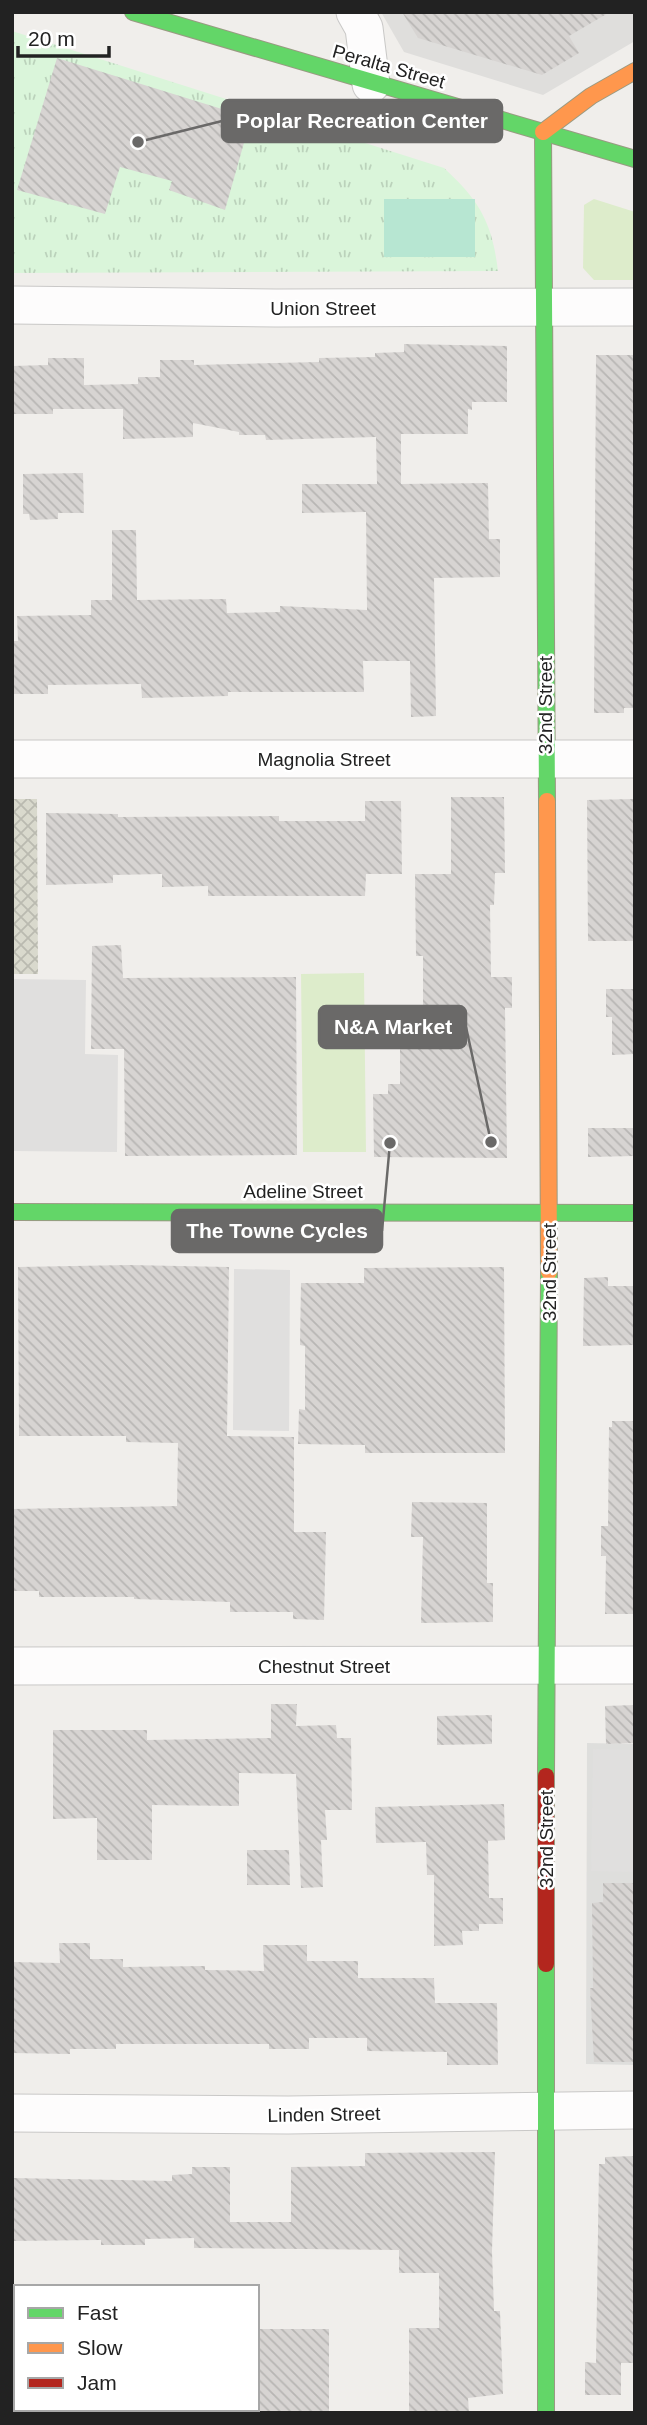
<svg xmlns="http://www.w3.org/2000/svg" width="647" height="2425" font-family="Helvetica,sans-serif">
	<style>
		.residential { fill: #dfdedc }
		.religious { fill: #dededc }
		.construction { fill: url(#construction-cross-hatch) }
		.grass { fill: #ddeccb }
		.park { fill: url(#park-tufts) }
		.pitch { fill: #b7e6d2 }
		.parking { fill: #e0dfde }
		.building { fill: url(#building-back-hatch) }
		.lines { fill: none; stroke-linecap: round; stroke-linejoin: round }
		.street-casing { stroke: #c9c8c7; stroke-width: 39 }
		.fast-casing { stroke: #999a82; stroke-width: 18 }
		.slow-casing { stroke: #999a82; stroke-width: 18 }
		.jam-casing { stroke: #999a82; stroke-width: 18 }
		.street { stroke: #fdfcfc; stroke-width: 37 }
		.fast { stroke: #63d668; stroke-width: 16 }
		.slow { stroke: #ff974d; stroke-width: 16 }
		.jam { stroke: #b3261e; stroke-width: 16 }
		.labels { text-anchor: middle; stroke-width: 5; stroke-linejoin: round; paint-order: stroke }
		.street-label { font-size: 19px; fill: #222; stroke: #fff }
		.leader { fill: none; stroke: #6a6968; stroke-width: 2.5 }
		.callout-dot { fill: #6a6968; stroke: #fff; stroke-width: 2.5 }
		.callout { fill: #6a6968; stroke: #6a6968; stroke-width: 2.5 }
		.callout-label { font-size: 21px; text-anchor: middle; font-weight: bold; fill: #fff }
	</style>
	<defs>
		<pattern id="construction-cross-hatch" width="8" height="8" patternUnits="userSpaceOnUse" patternTransform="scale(1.75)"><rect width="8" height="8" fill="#d9d9cd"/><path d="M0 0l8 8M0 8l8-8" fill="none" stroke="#babab0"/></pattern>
		<pattern id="park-tufts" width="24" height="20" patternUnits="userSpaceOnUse" patternTransform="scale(1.75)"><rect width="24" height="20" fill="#daf5da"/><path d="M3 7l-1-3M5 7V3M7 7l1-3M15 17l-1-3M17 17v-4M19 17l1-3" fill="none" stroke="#bbd2bb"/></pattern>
		<pattern id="building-back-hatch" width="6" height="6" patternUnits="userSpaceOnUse" patternTransform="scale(1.75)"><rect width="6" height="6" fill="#d7d4d2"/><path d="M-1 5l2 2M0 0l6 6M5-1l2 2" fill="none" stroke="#b8b6b4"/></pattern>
	</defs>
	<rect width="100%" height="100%" fill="#f0eeeb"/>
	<polygon class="residential" points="381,12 635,12 635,41 543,95 404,52"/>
	<polygon class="religious" points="587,1743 635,1744 635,2065 586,2064"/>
	<polygon class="construction" points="12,799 37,799 38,974 12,974"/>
	<g class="grass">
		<polygon points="594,199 635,212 635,280 594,280 583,268 584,205"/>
		<polygon points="364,973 366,1152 303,1152 301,974"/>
	</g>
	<path class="park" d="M 12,31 L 444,168 C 480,201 492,223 498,271 L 12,273 Z"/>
	<rect class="pitch" x="384" y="199" width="91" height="58"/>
	<g class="parking">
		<polygon points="12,979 86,980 85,1054 118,1055 117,1152 12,1151"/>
		<polygon points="234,1269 290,1270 289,1431 233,1430"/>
		<polygon points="593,1749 635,1750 635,1872 591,1871"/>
	</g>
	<g class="building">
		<polygon points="402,12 610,12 569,36 579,53 542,75 418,38"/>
		<polygon points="57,58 251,118 225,210 169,190 172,181 120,167 105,214 17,190"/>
		<polygon points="404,344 507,346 507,402 472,402 472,410 468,409 468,434 401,434 401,484 488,483 489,539 500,539 500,577 434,578 436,716 411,717 410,661 363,661 364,692 228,692 228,696 142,698 141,684 48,685 48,694 12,694 12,641 18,641 17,616 91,615 91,600 112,600 112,530 136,530 137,600 226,599 227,613 280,612 280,606 367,610 366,512 302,513 302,484 377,484 376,437 266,440 265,435 239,435 239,432 193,423 193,437 123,439 123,409 53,409 53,414 12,414 12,366 48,365 48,358 84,358 84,385 138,384 138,377 160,377 160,360 194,360 194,365 319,362 319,358 375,357 375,353 404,352"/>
		<polygon points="596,355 635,355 635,708 624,708 624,713 594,713"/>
		<polygon points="83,473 84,513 58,513 58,519 30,520 29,514 23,514 23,474"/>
		<polygon points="451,797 504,797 505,873 495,873 494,905 490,905 491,977 512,977 512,1008 505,1008 507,1158 374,1157 373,1094 388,1094 388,1084 400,1084 400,1016 423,1015 423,956 416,956 415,874 451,874"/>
		<polygon points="635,799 635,941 588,941 587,800"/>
		<polygon points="365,801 401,801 402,874 366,874 365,896 208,896 208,886 162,887 162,874 113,875 113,883 46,885 46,813 118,814 118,817 279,816 279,821 365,821"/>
		<polygon points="121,945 123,978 296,977 297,1155 125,1156 124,1049 91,1049 92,946"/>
		<polygon points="606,989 635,989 635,1054 612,1055 612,1017 606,1017"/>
		<polygon points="588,1128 635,1128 635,1156 588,1157"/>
		<polygon points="129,1265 229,1267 227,1436 294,1437 294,1532 326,1532 324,1620 293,1619 293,1612 230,1612 230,1602 134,1599 134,1597 39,1597 39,1591 12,1591 12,1509 177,1506 178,1443 126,1442 126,1436 19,1436 18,1267"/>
		<polygon points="504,1267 505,1453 365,1453 365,1445 298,1444 299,1409 305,1410 305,1346 300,1345 301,1283 364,1283 364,1268"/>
		<polygon points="608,1277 608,1286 635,1286 635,1345 583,1346 584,1278"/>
		<polygon points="612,1421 635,1421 635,1614 605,1614 606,1556 601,1556 601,1526 608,1526 609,1427 612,1427"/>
		<polygon points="412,1502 487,1503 487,1583 493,1583 493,1622 421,1623 423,1537 411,1537"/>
		<polygon points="271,1704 297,1704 296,1726 336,1725 337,1738 351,1738 352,1810 325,1810 327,1840 321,1840 323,1887 301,1888 296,1774 239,1773 239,1806 152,1805 152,1860 97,1860 97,1818 53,1819 53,1730 147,1730 147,1740 271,1738"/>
		<polygon points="635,1705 635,1743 606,1744 605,1706"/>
		<polygon points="492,1715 492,1744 437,1745 437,1716"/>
		<polygon points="504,1804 505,1840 488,1841 489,1898 503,1898 503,1924 479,1924 479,1931 462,1931 463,1945 434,1946 434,1875 427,1875 426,1842 376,1843 375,1807"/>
		<polygon points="247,1850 289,1850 290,1885 247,1885"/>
		<polygon points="603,1883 635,1883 635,2062 594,2062 590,1988 593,1988 592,1903 603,1902"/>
		<polygon points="59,1943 90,1943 90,1959 123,1959 123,1967 205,1966 205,1970 264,1971 263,1945 307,1945 307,1961 358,1961 358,1978 434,1978 435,2003 497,2003 498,2065 447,2065 447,2052 367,2051 367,2038 309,2038 309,2049 269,2049 269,2044 116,2044 116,2049 70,2049 70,2054 12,2053 12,1962 60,1963"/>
		<polygon points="495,2152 492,2251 494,2311 500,2311 503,2394 468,2398 469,2413 409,2413 409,2328 439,2328 439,2273 399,2273 399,2250 194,2248 194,2238 145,2239 145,2245 101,2245 101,2240 12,2241 12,2178 172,2181 172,2175 192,2174 192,2167 230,2167 230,2222 291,2222 291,2167 365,2166 365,2153"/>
		<polygon points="635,2156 635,2363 621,2363 621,2395 585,2395 585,2362 596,2363 599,2164 605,2164 605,2157"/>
		<rect x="257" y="2329" width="72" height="84"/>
	</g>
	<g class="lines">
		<defs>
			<g id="street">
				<polyline points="355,12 364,28 371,84"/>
				<polyline points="12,305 276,308 635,307"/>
				<polyline points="12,759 635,759"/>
				<polyline points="12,1666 635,1665"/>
				<polyline points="12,2113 288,2115 635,2110"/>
			</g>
			<g id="fast">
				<polyline points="133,12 635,159"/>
				<polyline points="543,132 547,801"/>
				<polyline points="12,1212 635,1213"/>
				<polyline points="546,1776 549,1272"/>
				<polyline points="546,1964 546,2413"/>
			</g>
			<g id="slow">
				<polyline points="543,132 591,96 635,71"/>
				<polyline points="547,801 549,1272"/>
			</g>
			<polyline id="jam" points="546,1776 546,1964"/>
		</defs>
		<use href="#street" class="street-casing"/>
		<use href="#fast" class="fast-casing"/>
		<use href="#slow" class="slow-casing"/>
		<use href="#jam" class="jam-casing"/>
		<use href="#street" class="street"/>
		<use href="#fast" class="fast"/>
		<use href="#slow" class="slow"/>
		<use href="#jam" class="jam"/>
	</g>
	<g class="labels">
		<g class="street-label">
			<text transform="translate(389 66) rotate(16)" y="7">Peralta Street</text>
			<text x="323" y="315">Union Street</text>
			<text transform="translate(545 705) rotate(-90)" y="7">32nd Street</text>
			<text x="324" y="766">Magnolia Street</text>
			<text x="303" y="1198">Adeline Street</text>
			<text transform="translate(549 1272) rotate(-90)" y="7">32nd Street</text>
			<text x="324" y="1673">Chestnut Street</text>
			<text transform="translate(546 1839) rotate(-90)" y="7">32nd Street</text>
			<text transform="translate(324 2114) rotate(-1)" y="7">Linden Street</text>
		</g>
	</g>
	<path class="leader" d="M138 142L222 121M491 1142L466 1027M390 1143L382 1231"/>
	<g class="callout-dot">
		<circle cx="138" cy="142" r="7"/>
		<circle cx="491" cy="1142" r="7"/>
		<circle cx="390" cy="1143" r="7"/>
	</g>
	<g class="callout">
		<rect x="222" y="100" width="280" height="42" rx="7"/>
		<rect x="319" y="1006" width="147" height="42" rx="7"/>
		<rect x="172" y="1210" width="210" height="42" rx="7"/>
	</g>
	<g class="callout-label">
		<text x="362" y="128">Poplar Recreation Center</text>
		<text x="393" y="1034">N&amp;A Market</text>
		<text x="277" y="1238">The Towne Cycles</text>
	</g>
	<rect width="647" height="2425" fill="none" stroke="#222222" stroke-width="28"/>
	<rect x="14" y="2285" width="245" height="126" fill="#ffffff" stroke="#a7a7a7" stroke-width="2"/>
	<rect x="28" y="2308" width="35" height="10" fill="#63d668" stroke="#a7a7a7" stroke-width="2"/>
	<text x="77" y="2320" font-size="21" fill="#222222">Fast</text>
	<rect x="28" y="2343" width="35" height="10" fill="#ff974d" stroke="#a7a7a7" stroke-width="2"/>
	<text x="77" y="2355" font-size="21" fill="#222222">Slow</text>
	<rect x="28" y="2378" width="35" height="10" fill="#b3261e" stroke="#a7a7a7" stroke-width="2"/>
	<text x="77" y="2390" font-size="21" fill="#222222">Jam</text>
	<path d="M18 46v10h91v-10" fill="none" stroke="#222222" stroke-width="3.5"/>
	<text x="28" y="46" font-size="21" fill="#222222" stroke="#ffffff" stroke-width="5" paint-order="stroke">20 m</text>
</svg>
